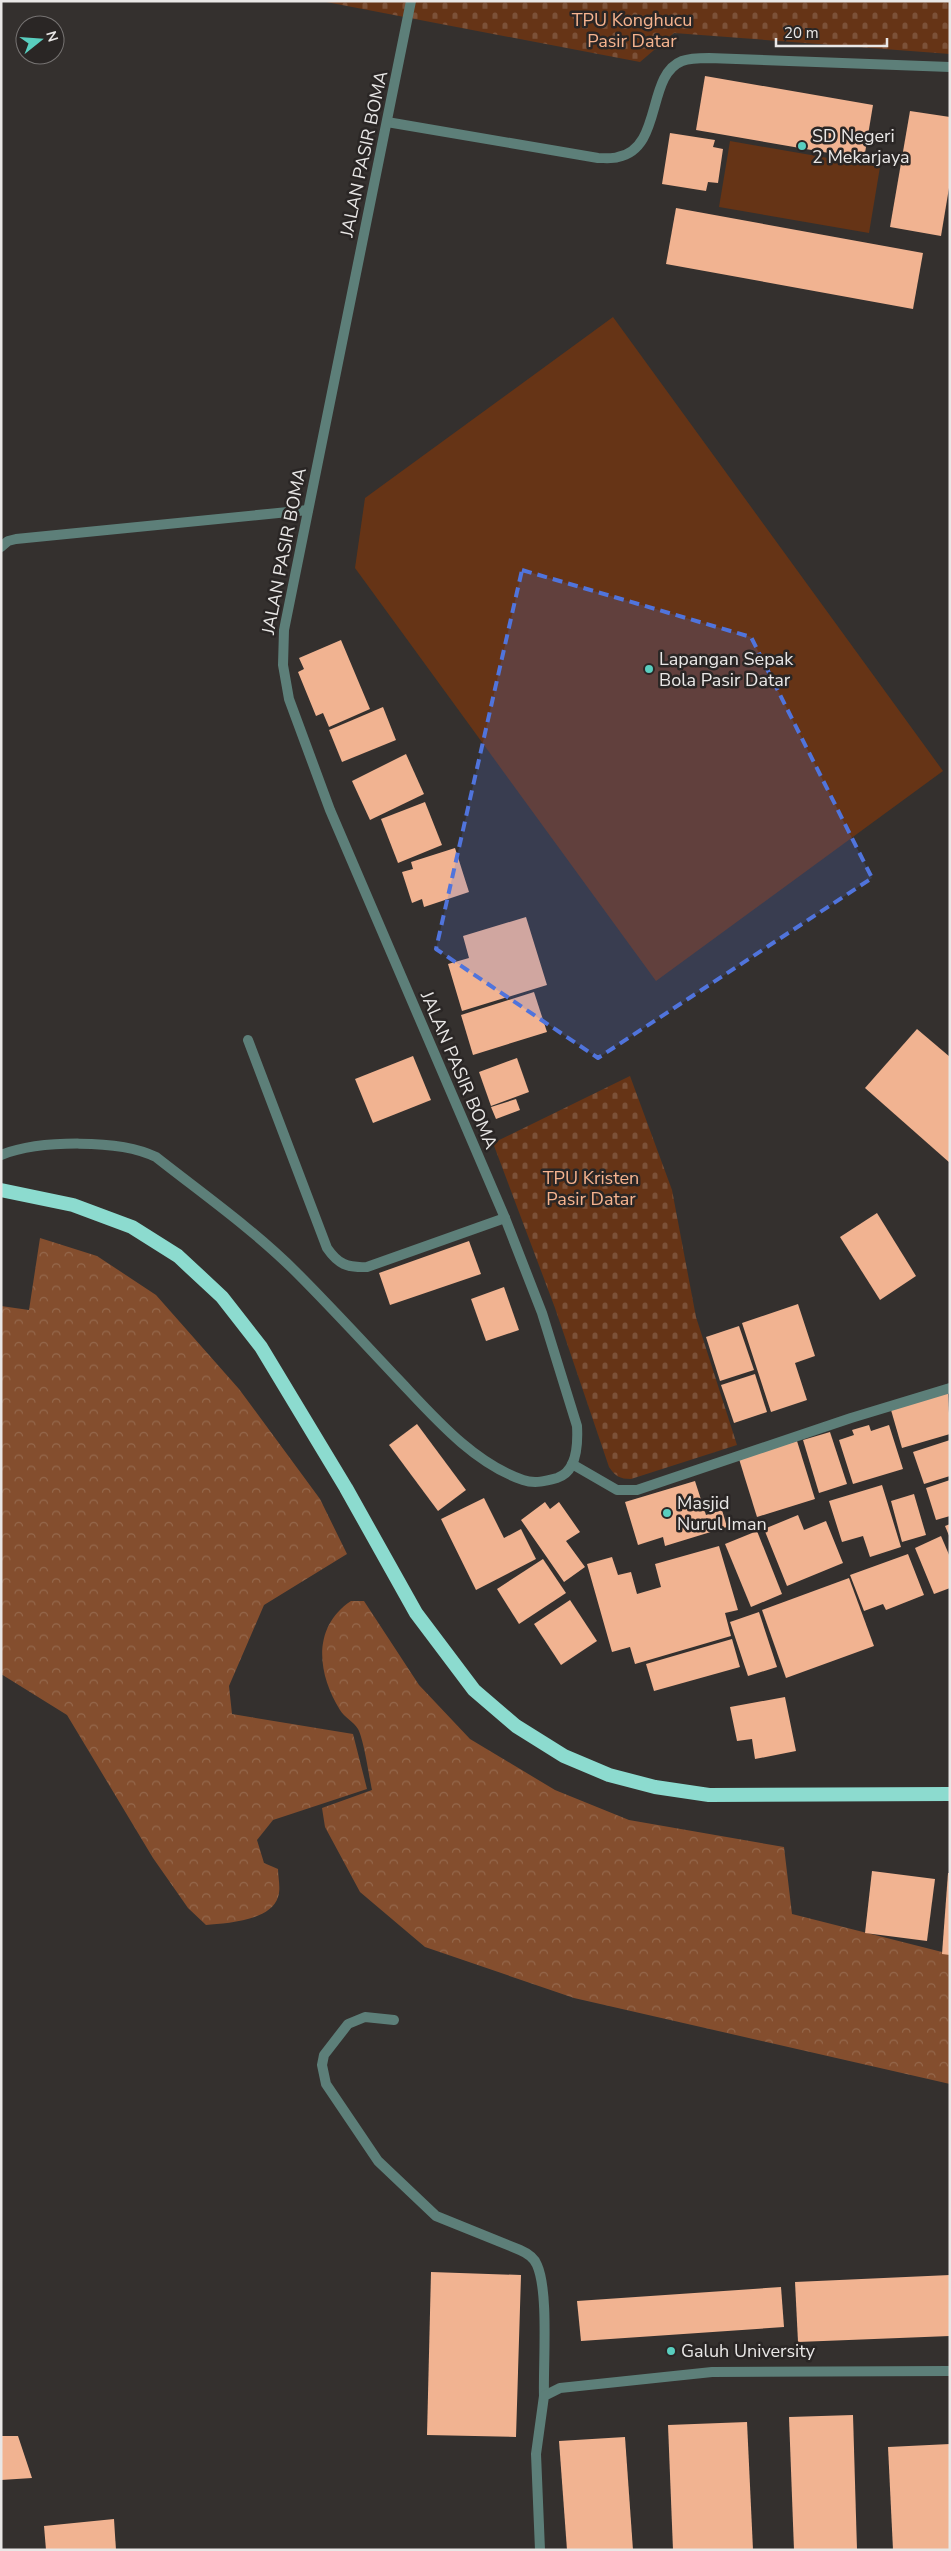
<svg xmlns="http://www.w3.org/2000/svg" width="951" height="2551" font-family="'Nunito Sans',sans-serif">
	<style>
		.forest { fill: url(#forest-crowns) }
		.cemetery { fill: url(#cemetery-stones) }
		.green { fill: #663416 }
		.building { fill: #f1b391 }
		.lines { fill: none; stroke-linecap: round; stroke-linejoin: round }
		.service { stroke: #5d7f79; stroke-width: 10 }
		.minor { stroke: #5d7f79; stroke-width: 10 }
		.trunk { stroke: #8cdbcf; stroke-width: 14 }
		.marked { fill: #5074dc; fill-opacity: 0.2; stroke: #5074dc; stroke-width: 4; stroke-dasharray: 10 6; stroke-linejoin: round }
		.poi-dot { fill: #59cebf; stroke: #2a2625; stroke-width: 2 }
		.labels { text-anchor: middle; stroke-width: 5; stroke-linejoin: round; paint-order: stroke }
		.park-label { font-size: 18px; fill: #f7b48f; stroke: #2a2625 }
		.poi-label { font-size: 18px; fill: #e9e7e6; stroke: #2a2625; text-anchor: start }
		.street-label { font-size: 18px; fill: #e9e7e6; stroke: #2a2625 }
	</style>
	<defs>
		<pattern id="forest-crowns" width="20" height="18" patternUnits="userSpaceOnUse" patternTransform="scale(1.25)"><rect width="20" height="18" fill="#844e2e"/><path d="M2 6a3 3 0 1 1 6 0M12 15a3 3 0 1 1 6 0" fill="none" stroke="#95684c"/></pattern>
		<pattern id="cemetery-stones" width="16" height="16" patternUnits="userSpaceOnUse" patternTransform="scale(1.25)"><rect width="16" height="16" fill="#663416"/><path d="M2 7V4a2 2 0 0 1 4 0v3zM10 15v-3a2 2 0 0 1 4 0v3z" fill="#7c5138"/></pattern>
	</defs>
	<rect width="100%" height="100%" fill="#34302e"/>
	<g class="forest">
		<path d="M 40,1238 L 97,1256 L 156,1295 L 239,1389 L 320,1499 L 347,1554 L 264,1605 L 229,1686 L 232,1714 L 353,1734 L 367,1789 L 273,1820 L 257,1840 L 264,1863 L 278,1869 C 278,1877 281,1889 278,1897 C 271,1921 226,1923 206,1925 L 188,1908 L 153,1858 L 67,1715 L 1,1674 L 1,1306 L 29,1310 Z"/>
		<path d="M 351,1601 L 364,1601 L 419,1685 L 470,1739 L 555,1790 L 629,1820 L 784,1847 L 792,1914 L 950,1954 L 950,2084 L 574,1998 L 425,1947 L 360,1892 L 325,1827 L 322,1808 L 372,1790 C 369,1776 364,1740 358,1729 C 354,1722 344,1717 340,1710 C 317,1673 312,1627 351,1601 Z"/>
	</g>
	<g class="cemetery">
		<polygon points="321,1 950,1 950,54 674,33 640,62"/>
		<path d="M 630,1076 L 672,1190 L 696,1317 L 737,1445 L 631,1479 C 620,1479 615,1476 609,1467 L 555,1308 L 493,1143 Z"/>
	</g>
	<g class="green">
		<polygon points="730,141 880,167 869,233 719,207"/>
		<polygon points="613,317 943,771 656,981 355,568 365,498"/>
	</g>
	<g class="building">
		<polygon points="705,76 873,105 864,159 696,130"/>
		<polygon points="910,111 950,117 950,182 941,236 890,227"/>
		<polygon points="670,133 715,140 713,147 723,149 718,183 708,182 706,191 662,184"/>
		<polygon points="676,208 923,253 913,309 666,264"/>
		<polygon points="341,640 370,709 329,727 323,713 316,716 298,672 304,669 299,658"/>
		<polygon points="383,707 396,740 342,762 329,730"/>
		<polygon points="406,754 424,794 370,820 352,781"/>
		<polygon points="425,802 442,845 398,863 381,819"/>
		<polygon points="455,848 469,892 424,907 422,899 412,903 402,872 413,869 411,862"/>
		<polygon points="526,917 547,985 462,1011 448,964 469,958 463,936"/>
		<polygon points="534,992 547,1032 473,1055 461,1015"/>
		<polygon points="917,1029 950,1057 950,1163 865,1088"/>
		<polygon points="413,1056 431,1100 373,1123 355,1079"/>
		<polygon points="517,1058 529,1092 491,1106 479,1072"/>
		<polygon points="516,1099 520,1110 496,1119 491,1107"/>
		<polygon points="877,1213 916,1276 880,1300 840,1237"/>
		<polygon points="469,1241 481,1274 390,1305 379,1273"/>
		<polygon points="504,1287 519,1330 486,1341 471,1299"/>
		<polygon points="798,1304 815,1356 795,1363 807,1400 771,1412 742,1323"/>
		<polygon points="739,1326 754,1370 720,1381 706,1337"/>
		<polygon points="755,1374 767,1412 734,1423 721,1385"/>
		<polygon points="948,1393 950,1434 902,1448 891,1410"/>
		<polygon points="417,1424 466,1490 438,1511 389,1445"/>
		<polygon points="869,1425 871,1431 889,1425 903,1469 853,1484 839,1440 854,1435 852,1430"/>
		<polygon points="830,1432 847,1484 819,1493 803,1440"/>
		<polygon points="950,1440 950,1476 924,1484 913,1452"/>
		<polygon points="797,1441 815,1499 757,1517 739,1459"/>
		<polygon points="950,1480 950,1516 936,1520 926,1488"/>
		<polygon points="695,1481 706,1515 722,1510 727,1527 665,1546 663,1537 638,1545 625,1502"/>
		<polygon points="882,1485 901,1547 870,1557 863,1536 842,1542 829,1501"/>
		<polygon points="914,1494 926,1535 902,1542 891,1501"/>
		<polygon points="484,1498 504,1538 521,1529 536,1559 476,1590 441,1519"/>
		<polygon points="545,1502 550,1509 559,1502 580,1532 566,1541 585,1567 564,1582 521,1520"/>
		<polygon points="798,1515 804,1530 826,1521 843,1563 787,1586 764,1529"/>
		<polygon points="950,1524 950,1538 945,1526"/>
		<polygon points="757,1531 782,1594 751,1607 725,1544"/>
		<polygon points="941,1536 950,1557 950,1588 934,1594 915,1548"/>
		<polygon points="719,1546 738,1610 725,1613 731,1636 635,1664 630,1647 612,1652 587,1564 612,1557 618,1575 631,1572 637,1594 661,1587 655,1564"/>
		<polygon points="908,1554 924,1595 886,1610 883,1604 864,1611 850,1575"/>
		<polygon points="543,1559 566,1593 519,1624 497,1589"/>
		<polygon points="849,1578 874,1646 786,1678 762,1610"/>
		<polygon points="570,1600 597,1641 561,1665 534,1624"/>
		<polygon points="759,1612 777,1667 748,1676 730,1622"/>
		<polygon points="732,1639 740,1667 654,1691 646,1664"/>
		<polygon points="785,1697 796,1751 755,1759 752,1739 737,1741 730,1707"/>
		<polygon points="872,1871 935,1879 927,1941 865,1933"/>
		<polygon points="948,1873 950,1873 950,1955 942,1954"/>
		<polygon points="431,2272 521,2275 516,2437 427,2435"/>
		<polygon points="950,2275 950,2336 798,2342 795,2282"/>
		<polygon points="781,2287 784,2327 581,2341 577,2301"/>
		<polygon points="853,2415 857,2550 794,2550 789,2417"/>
		<polygon points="747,2422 753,2550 673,2550 668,2425"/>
		<polygon points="1,2436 18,2436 32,2478 1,2480"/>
		<polygon points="625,2437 633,2550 567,2550 559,2441"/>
		<polygon points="950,2444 950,2550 893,2550 888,2447"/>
		<polygon points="114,2519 116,2550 46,2550 44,2526"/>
	</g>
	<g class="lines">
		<path class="service" d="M 394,2020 L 365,2017 L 348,2024 L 324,2055 L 322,2065 L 326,2084 L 378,2161 L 436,2216 L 520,2250 C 527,2253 534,2257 537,2265 C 549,2292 543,2364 544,2396"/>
		<g class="minor">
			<path d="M 387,122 L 598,158 C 605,158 612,159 618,157 C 663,148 646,75 682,61 C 690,58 700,58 709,58 L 950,67"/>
			<polyline points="1,547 8,541 16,539 308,510"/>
			<path d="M 248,1040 L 327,1248 C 338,1264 347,1268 367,1267 L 505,1218"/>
			<path d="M 1,1155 C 39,1140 120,1139 156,1157 C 203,1194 254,1230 296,1272 C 331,1307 364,1343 398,1379 C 433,1416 473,1463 523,1480 C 535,1484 546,1481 557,1478 C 577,1472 578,1444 577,1426 L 542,1313 L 505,1218 L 330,810 L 289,699 L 283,665 L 284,630 L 411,1"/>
			<polyline points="572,1464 617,1490 637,1490 851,1418 950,1388"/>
			<polyline points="540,2550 536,2454 544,2396 560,2388 712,2372 950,2371"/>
		</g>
		<polyline class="trunk" points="1,1190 73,1205 132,1227 178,1256 222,1297 261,1347 346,1488 416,1613 474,1690 516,1726 564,1756 609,1775 655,1787 709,1795 950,1794"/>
	</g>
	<path class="marked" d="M 522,570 L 751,637 L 872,878 L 598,1058 L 436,949 Z"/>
	<g class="poi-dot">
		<circle cx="802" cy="146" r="5"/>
		<circle cx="649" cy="669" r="5"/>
		<circle cx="667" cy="1513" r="5"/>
		<circle cx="671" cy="2351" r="5"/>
	</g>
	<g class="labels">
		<g class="park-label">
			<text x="632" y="26">TPU Konghucu<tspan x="632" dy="21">Pasir Datar</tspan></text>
			<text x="591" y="1184">TPU Kristen<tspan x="591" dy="21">Pasir Datar</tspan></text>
		</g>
		<g class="poi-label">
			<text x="812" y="142">SD Negeri<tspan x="812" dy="21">2 Mekarjaya</tspan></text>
			<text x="659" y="665">Lapangan Sepak<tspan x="659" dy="21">Bola Pasir Datar</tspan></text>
			<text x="677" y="1509">Masjid<tspan x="677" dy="21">Nurul Iman</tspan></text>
			<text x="681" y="2357">Galuh University</text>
		</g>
		<g class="street-label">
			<text transform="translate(364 154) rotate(-78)" y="6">JALAN PASIR BOMA</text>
			<text transform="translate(284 551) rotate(-79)" y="6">JALAN PASIR BOMA</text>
			<text transform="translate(459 1070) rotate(67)" y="6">JALAN PASIR BOMA</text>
		</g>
	</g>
	<rect width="951" height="2551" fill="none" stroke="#e9e7e6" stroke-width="5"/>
	<g transform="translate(40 40) rotate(73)"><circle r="24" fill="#2a2625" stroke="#767372"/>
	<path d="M0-4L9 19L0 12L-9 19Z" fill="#59cebf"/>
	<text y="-8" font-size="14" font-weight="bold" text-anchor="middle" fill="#e9e7e6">N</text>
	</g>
	<path d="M776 38v8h111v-8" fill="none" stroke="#e9e7e6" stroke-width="2.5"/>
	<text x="784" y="38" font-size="15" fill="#e9e7e6" stroke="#2a2625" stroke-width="4" paint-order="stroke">20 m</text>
</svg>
